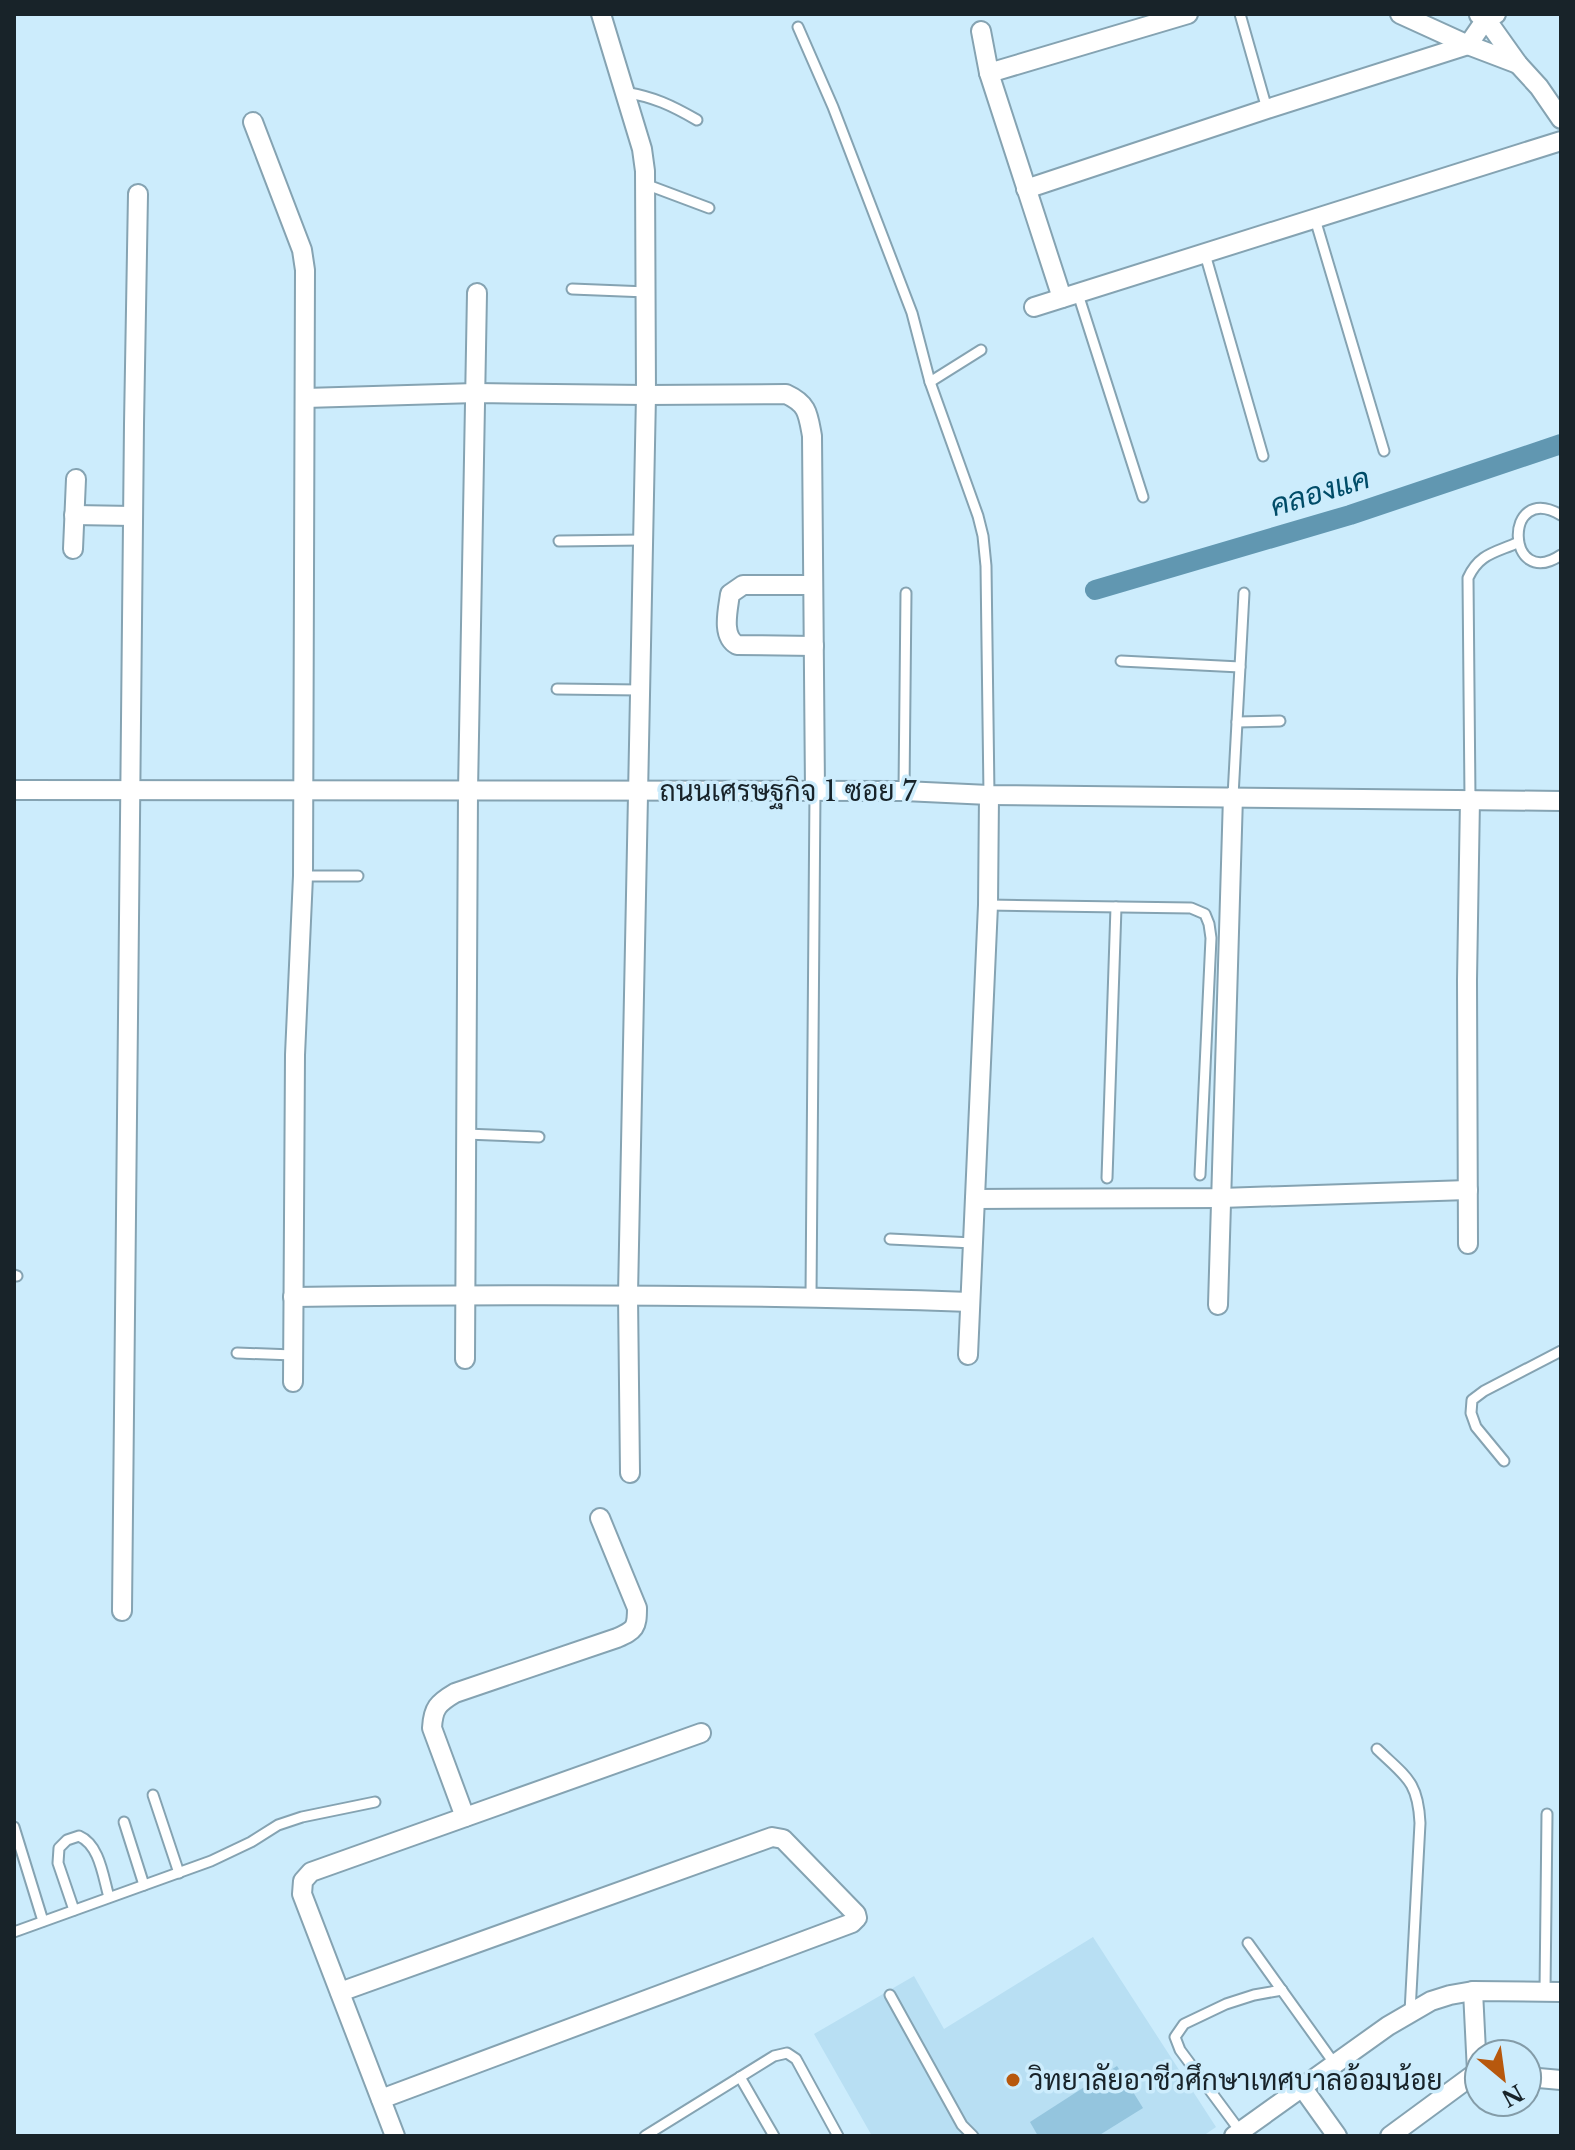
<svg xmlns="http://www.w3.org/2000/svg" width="1575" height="2150" font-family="'Libre Baskerville',Sarabun,serif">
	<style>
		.built { fill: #b8dff3 }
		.green { fill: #94c5de }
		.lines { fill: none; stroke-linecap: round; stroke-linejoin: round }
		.canal { stroke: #6197b1; stroke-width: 20 }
		.lane-casing { stroke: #85a3b2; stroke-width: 13 }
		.street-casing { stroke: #85a3b2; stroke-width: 22 }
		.lane { stroke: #fff; stroke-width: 9 }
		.street { stroke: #fff; stroke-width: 18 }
		.poi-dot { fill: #b7580d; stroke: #ccecfc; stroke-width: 3 }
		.labels { text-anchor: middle; stroke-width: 7; stroke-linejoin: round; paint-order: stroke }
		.street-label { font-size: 28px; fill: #182329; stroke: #ccecfc }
		.poi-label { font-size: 28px; fill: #182329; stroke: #ccecfc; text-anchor: start }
		.water-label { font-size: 30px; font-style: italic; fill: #004c68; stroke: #ccecfc }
	</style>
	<rect width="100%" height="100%" fill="#ccecfc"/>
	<polygon class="built" points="1093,1937 1216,2127 1203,2136 872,2136 814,2034 914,1976 944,2029"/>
	<polygon class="green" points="1117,2066 1143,2108 1098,2136 1038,2136 1030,2122"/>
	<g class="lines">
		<polyline class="canal" points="1095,590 1350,515 1561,444"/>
		<defs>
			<g id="lane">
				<polyline points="1240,14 1267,109"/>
				<polyline points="798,27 833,107 912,313 930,382 978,516 983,536 986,566 989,795"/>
				<path d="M 624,92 C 654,97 671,105 697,120"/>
				<polyline points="645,184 709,208"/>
				<polyline points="1315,219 1384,451"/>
				<polyline points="1205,254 1263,456"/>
				<polyline points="572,289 647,292"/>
				<polyline points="1078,294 1143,497"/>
				<polyline points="930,382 981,350"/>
				<path d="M 1561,515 C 1502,481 1506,592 1561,555"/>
				<polyline points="559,541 643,540"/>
				<polyline points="1121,661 1240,667"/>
				<polyline points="557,689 640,690"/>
				<polyline points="1237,722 1280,721"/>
				<polyline points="904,791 906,593"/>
				<polyline points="1233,796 1244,593"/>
				<path d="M 1470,799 L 1468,578 C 1479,554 1494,553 1517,543"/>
				<polyline points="303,876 358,876"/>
				<polyline points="988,905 1191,908 1205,914 1209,924 1211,938 1200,1175"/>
				<polyline points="466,1134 539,1137"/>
				<polyline points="1107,1178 1116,907"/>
				<polyline points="890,1239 973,1243"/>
				<polyline points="14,1275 17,1276"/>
				<polyline points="811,1296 815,791"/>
				<polyline points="237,1353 293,1355"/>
				<polyline points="1504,1461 1476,1427 1471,1413 1472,1400 1484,1391 1561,1351"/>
				<path d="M 1377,1749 C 1406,1777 1418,1781 1420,1823 L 1410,2012"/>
				<polyline points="153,1795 179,1873"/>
				<polyline points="124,1822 144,1885"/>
				<polyline points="14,1827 43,1921"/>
				<path d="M 74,1910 L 58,1863 L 59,1848 L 67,1840 L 79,1836 C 100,1845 103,1877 109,1897"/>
				<polyline points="14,1932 211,1861 251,1842 278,1825 302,1817 375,1802"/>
				<polyline points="1248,1943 1334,2063"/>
				<polyline points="1545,1991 1547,1814"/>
				<polyline points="890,1995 962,2125 973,2136"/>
				<polyline points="740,2077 774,2136"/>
				<polyline points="1240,2131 1180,2050 1175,2037 1184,2024 1226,2004 1254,1995 1282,1990"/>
				<polyline points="645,2136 774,2056 787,2053 796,2059 838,2136"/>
			</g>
			<g id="street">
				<polyline points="601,14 642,149 645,171 646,395 628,1295 630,1473"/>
				<polyline points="1400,14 1468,45 1518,64"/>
				<polyline points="1479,15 1486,19 1518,64 1539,87 1561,119"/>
				<polyline points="981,31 989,73 1062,298"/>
				<polyline points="989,73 1188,14"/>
				<polyline points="253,122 302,250 305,270 303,876 295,1055 293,1382"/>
				<polyline points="1026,189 1267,109 1468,45 1486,19 1496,14"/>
				<polyline points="1034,307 1561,141"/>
				<path d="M 305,398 L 476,393 L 646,395 L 786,394 C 808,404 808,414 812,436 L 815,791"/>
				<polyline points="74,515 133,516"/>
				<polyline points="73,549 76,479"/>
				<path d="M 813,585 L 743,585 L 730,594 C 728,610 721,636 737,645 L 814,646"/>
				<polyline points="14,790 904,791 989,795 1561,801"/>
				<polyline points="975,1199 1221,1198 1468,1190"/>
				<polyline points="1468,1244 1467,980 1470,799"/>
				<path d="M 293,1297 C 519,1294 745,1294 970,1302"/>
				<polyline points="1218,1305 1233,796"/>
				<polyline points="968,1355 988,905 989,795"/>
				<polyline points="465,1359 468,791 477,293"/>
				<polyline points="122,1611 134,424 138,194"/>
				<path d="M 465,1817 L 432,1728 C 433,1708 438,1703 455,1693 L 617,1638 C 635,1630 637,1628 637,1608 L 600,1518"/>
				<polyline points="1473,1991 1477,2072 1479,2072"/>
				<polyline points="340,1992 772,1837 783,1839 856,1914 857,1918 852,1923 381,2099"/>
				<polyline points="1527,2077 1561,2080"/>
				<polyline points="1302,2087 1337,2136"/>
				<polyline points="395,2136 302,1894 303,1881 311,1872 701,1733"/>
				<polyline points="1234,2136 1388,2026 1431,2001 1450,1995 1473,1991 1561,1992"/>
				<polyline points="1390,2136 1477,2072"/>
			</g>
		</defs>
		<use href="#lane" class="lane-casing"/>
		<use href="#street" class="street-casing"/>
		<use href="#lane" class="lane"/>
		<use href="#street" class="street"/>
	</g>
	<circle class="poi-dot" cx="1013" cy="2080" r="8"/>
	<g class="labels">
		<g class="street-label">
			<text x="788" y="801">ถนนเศรษฐกิจ 1 ซอย 7</text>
		</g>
		<g class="poi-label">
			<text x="1029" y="2090">วิทยาลัยอาชีวศึกษาเทศบาลอ้อมน้อย</text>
		</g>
		<g class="water-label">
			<text transform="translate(1320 492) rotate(-17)" y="10">คลองแค</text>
		</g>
	</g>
	<rect width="1575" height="2150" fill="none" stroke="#182329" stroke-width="32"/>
	<g transform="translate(1503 2078) rotate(151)"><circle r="38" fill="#ccecfc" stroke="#849ca8" stroke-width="2"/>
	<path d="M0-6L14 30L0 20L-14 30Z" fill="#b7580d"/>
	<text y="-12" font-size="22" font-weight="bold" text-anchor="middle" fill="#182329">N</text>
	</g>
</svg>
